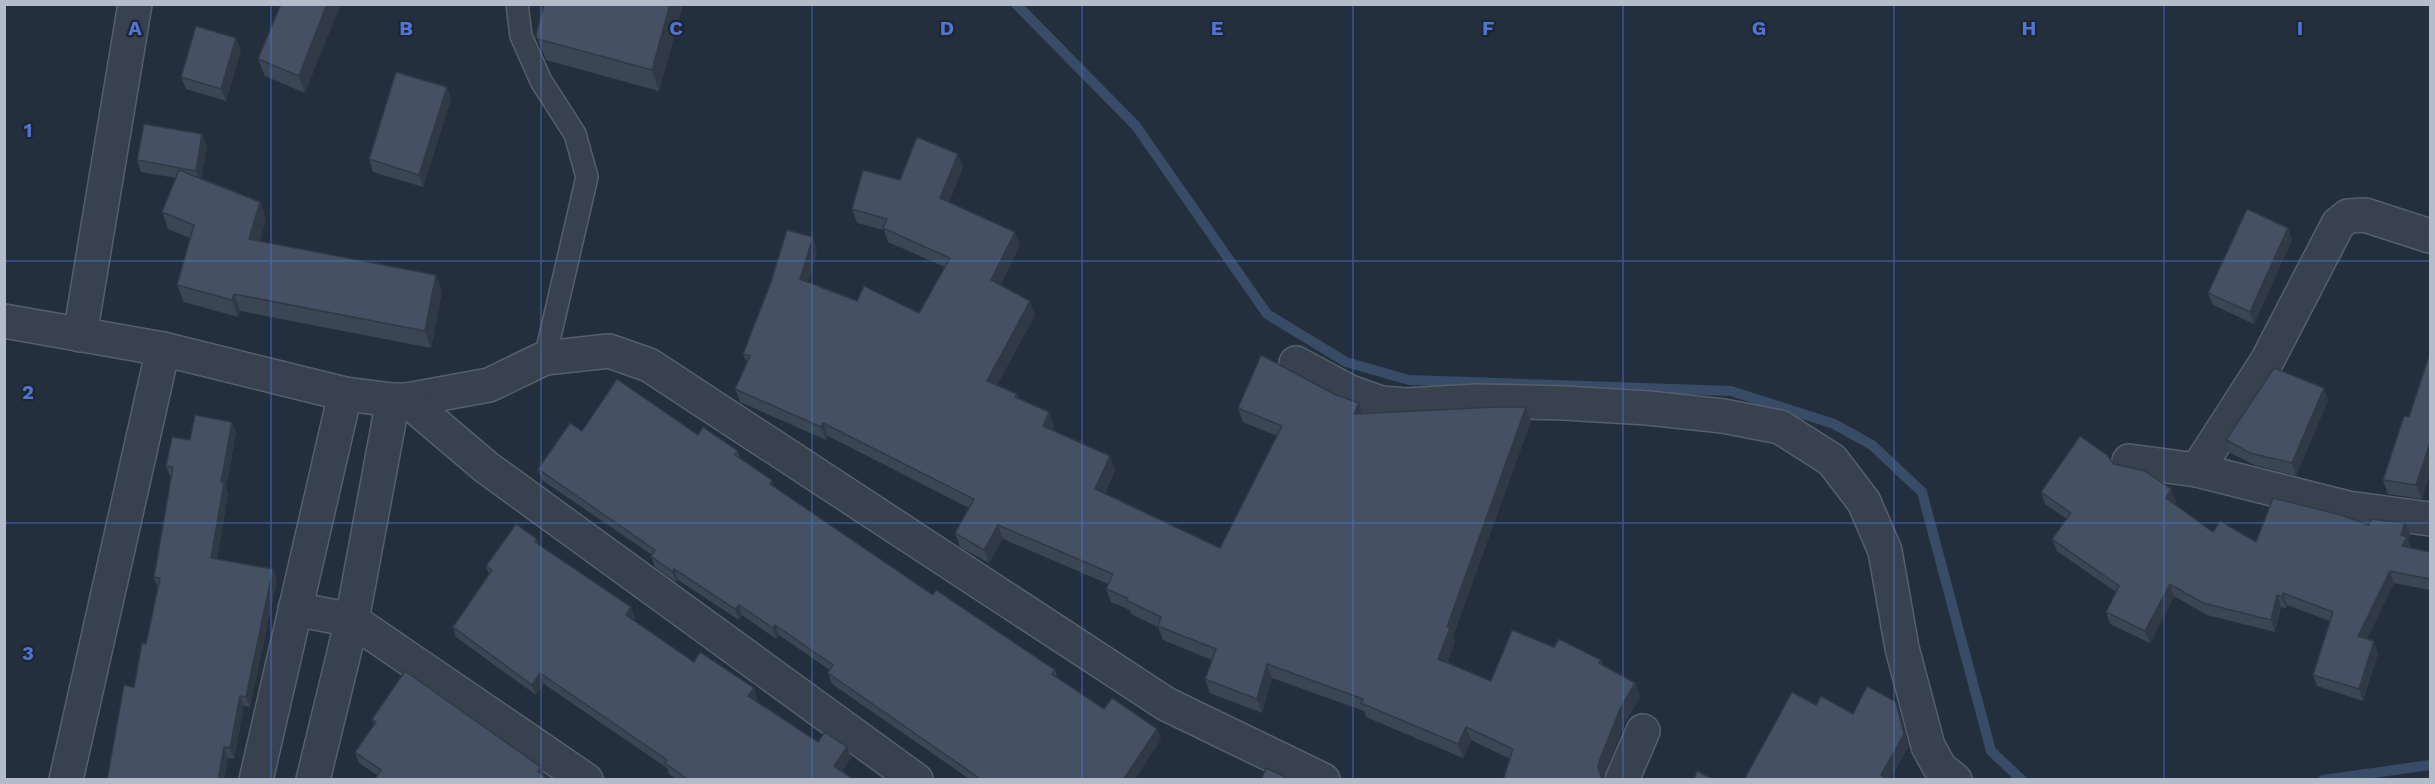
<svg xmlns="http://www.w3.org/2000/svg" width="2435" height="784" viewBox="0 0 2435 784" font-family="'Work Sans',sans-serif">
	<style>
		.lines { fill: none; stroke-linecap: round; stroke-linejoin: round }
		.stream { stroke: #394c67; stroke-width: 10 }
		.lane-casing { stroke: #565f6c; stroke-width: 24 }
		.street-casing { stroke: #565f6c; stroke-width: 36 }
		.lane { stroke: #38414e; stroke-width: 21 }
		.street { stroke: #38414e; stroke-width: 33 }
		.wall { fill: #3b4654 }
		.shaded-wall { fill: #303945 }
		.building { fill: #455162; stroke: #303945; stroke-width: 1.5 }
		.grid { fill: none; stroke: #5274d3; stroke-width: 1.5; stroke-opacity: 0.55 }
		.grid-label { font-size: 20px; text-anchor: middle; font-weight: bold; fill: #5274d3; stroke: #1d2633; stroke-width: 4.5; stroke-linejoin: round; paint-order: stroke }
	</style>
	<rect width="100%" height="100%" fill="#242f3e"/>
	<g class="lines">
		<!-- stream -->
		<g class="stream">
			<polyline points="1016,4 1136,126 1267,314 1346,362 1409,380 1731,391 1834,424 1872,445 1922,492 1991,751 2022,780"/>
			<polyline points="2323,780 2430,765"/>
		</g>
		<defs>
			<polyline id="lane" points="517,4 521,36 541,81 575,134 587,177 545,358"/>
			<g id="street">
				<polyline points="4,321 163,349 345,394 393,400 407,400 489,385 545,358 609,351 649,365 1166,704 1323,780"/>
				<polyline points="80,335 135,4"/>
				<polyline points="1296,363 1350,392 1381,403 1406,405 1477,401 1564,403 1648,408 1723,416 1780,427 1832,460 1864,502 1885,551 1902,648 1928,746 1940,768 1955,780"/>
				<polyline points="407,400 486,467 916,780"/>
				<polyline points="2129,461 2197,470 2348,508 2430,519"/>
				<polyline points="2197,470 2267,361 2338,224 2348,216 2365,215 2430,236"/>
				<polyline points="295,609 352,620 586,780"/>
				<polyline points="66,780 163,349"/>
				<polyline points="256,780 345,394"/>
				<polyline points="313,780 352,620 393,400"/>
				<polyline points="1622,780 1643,731"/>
			</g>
		</defs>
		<!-- lane casing -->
		<use href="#lane" class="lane-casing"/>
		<!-- street casing -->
		<use href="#street" class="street-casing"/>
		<!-- lane -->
		<use href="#lane" class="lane"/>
		<!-- street -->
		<use href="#street" class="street"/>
	</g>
	<!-- wall -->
	<g class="wall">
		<polygon points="281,4 305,93 265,76 258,59"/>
		<polygon points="683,4 659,91 546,60 536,35"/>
		<polygon points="241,50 226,101 186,89 181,77"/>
		<polygon points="451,99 423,187 373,172 369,159"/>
		<polygon points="202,134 207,146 201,178 260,202 266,219 260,241 436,275 442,292 431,348 240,311 238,317 184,302 177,285 190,238 168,229 162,212 176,178 141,172 137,160"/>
		<polygon points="963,167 949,202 1020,245 1000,285 1035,315 997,385 1017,394 1019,398 1049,412 1054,426 1052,430 1115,470 1105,493 1220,548 1277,436 1243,422 1238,408 1531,421 1453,636 1455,642 1447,663 1491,681 1554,647 1601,660 1603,665 1635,683 1640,697 1625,722 1605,773 1604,780 1503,780 1510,759 1471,740 1463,758 1366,717 1364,711 1272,678 1262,713 1210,693 1205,679 1212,660 1163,640 1158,627 1131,614 1130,610 1111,602 1106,589 1108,584 1003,539 989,563 960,547 955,533 969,508 828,436 826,440 740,402 735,389 747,363 743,354 817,251 808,282 857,301 919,313 945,267 888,242 884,230 857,223 852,209 900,180"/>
		<polygon points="2288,228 2292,240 2254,324 2213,305 2208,293"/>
		<polygon points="2324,388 2328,400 2296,476 2255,465 2230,453 2226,440"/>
		<polygon points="2404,416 2422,499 2388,494 2383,480"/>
		<polygon points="232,422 236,432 226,488 228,494 217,559 277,580 250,707 244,706 234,759 228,758 224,780 107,780 146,644 158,588 154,577 171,476 170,476 166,466 190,440"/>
		<polygon points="582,431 698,435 738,451 740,458 775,488 933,595 1055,670 1057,677 1104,709 1157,729 1161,739 1134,780 971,780 832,684 828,673 830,670 779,635 776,639 742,615 739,620 678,580 676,582 655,567 651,556 652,555 542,480 538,469"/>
		<polygon points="2114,464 2176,501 2174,504 2213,532 2256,542 2369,525 2405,523 2410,535 2408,540 2411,548 2430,552 2430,590 2394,583 2367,639 2378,653 2363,701 2317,686 2313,675 2330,621 2287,605 2286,608 2281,607 2275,632 2207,615 2174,596 2150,643 2110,624 2106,612 2116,592 2057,551 2052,539 2067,519 2045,504 2041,492"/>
		<polygon points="537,539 539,545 635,618 633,620 694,662 754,688 757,699 756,701 818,742 847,747 851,758 842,771 854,780 678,780 669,774 667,768 544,684 536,695 456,637 453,627 489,574 486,566"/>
		<polygon points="372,719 541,767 545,777 377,775 359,763 355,752 374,724"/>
	</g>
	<!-- shaded-wall -->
	<g class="shaded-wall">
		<polygon points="327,4 341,4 305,93 299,76"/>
		<polygon points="670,4 683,4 659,91 652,70"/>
		<polygon points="236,38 241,50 226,101 221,89"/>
		<polygon points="447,87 451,99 423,187 419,175"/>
		<polygon points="202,134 207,146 200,183 196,171"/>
		<polygon points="958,154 963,167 945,211 940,198"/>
		<polygon points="260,202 266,219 256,256 249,239"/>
		<polygon points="2288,228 2292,240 2254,324 2250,312"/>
		<polygon points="1015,232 1020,245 996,294 991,280"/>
		<polygon points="813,237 817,251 805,293 800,279"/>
		<polygon points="436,275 442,292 431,348 425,331"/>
		<polygon points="234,294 240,311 238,317 232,300"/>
		<polygon points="1030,301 1035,315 992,394 987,381"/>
		<polygon points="2324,388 2328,400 2296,476 2292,463"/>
		<polygon points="1359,403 1364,417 1354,414"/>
		<polygon points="1526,407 1531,421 1453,636 1455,642 1443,672 1438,659 1447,627"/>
		<polygon points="1049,412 1054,426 1048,440 1043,426"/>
		<polygon points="232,422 236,432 226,488 228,494 215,569 211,558 221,482"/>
		<polygon points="823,423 828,436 826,440 821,427"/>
		<polygon points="2430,443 2430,473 2422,499 2416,485"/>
		<polygon points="1110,456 1115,470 1100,502 1095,489"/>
		<polygon points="772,480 776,491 770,484"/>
		<polygon points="2171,489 2176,501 2170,510 2166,498"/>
		<polygon points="2405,523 2410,535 2408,540 2411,549 2402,546 2401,535"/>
		<polygon points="998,525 1003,539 989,563 984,550"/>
		<polygon points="273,569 277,580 250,707 246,697"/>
		<polygon points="674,569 678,580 676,582 673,572"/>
		<polygon points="2390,571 2394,583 2363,648 2358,636"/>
		<polygon points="2170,584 2174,596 2150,643 2145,631"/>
		<polygon points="2283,593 2287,605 2286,608 2282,597"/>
		<polygon points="2277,595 2281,607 2275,632 2271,620"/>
		<polygon points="739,605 742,615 739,620 735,609"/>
		<polygon points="631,607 635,618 630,626 626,615"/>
		<polygon points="775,625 779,635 776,639 773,628"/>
		<polygon points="2374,641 2378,653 2363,701 2359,689"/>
		<polygon points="1267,664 1272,678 1262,713 1257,699"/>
		<polygon points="540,673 544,684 536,695 532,685"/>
		<polygon points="1635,683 1640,697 1625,722 1605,773 1604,780 1603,780 1598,768 1600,759 1620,709"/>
		<polygon points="754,688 757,699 752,706 748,696"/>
		<polygon points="240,696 244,706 234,759 230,748"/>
		<polygon points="1896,702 1900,714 1909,746 1890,780 1883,780 1881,775"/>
		<polygon points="1466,727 1471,740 1463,758 1458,744"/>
		<polygon points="1157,729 1161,739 1134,780 1123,780"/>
		<polygon points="224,747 228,758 224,780 218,780"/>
		<polygon points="847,747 851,758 838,776 834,766"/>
		<polygon points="541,767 545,777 538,772"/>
	</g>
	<!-- building -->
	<g class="building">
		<polygon points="281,4 327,4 299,76 258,59"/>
		<polygon points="544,4 670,4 652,70 538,39 536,35"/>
		<polygon points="196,26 236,38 221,89 181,77"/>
		<polygon points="396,72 447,87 419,175 369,159"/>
		<polygon points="144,124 202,134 196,171 137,160"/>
		<polygon points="917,137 958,154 940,198 1015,232 991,280 1030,301 987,381 1017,394 1015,397 1049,412 1043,426 1110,456 1095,489 1220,548 1282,426 1238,408 1261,355 1336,395 1359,403 1354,414 1496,407 1526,407 1447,627 1450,628 1438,659 1491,681 1512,630 1554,647 1559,639 1601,660 1599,663 1635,683 1620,709 1600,759 1598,768 1601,776 1600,780 1503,780 1513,749 1466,727 1458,744 1361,703 1363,699 1267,664 1257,699 1205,679 1216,649 1158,626 1161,617 1126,600 1128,598 1106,589 1113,574 998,525 984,550 955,533 974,499 823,423 821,427 735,389 750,356 743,354 771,282 787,230 813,237 800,279 857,301 864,286 919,313 950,258 883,228 887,219 852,209 863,170 900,180"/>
		<polygon points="179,170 260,202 249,239 436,275 425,331 234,294 232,300 177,285 194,225 162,212"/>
		<polygon points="2247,209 2288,228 2250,312 2208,293"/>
		<polygon points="2430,353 2430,443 2416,485 2383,480 2404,416 2409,417"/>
		<polygon points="2274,368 2324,388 2292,463 2250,453 2226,440"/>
		<polygon points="617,379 698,435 703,427 738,451 735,455 772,480 770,484 933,595 936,590 1055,670 1052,674 1104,709 1112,698 1157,729 1123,780 982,780 828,673 833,665 775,625 773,628 739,605 735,609 674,569 673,572 651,556 655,550 538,469 570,423 582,431"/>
		<polygon points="195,415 232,422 221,482 224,483 211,558 273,569 246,697 240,696 230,748 224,747 218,780 107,780 124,685 134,687 142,643 146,644 160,578 154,577 173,467 166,466 172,437 190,440"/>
		<polygon points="2080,436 2107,455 2114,464 2145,471 2171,489 2166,498 2213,532 2220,521 2256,542 2273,498 2341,515 2369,525 2371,519 2405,523 2401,535 2407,537 2402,546 2430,552 2430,579 2390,571 2358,636 2374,641 2359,689 2313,675 2333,612 2283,593 2282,597 2277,595 2271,620 2203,603 2170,584 2145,631 2106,612 2119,586 2052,539 2071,513 2041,492"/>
		<polygon points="516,524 537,539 535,542 631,607 626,615 694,662 700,652 754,688 748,696 818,742 825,732 847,747 834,766 854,780 689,780 665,763 667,760 540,673 532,685 453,627 492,570 486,566"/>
		<polygon points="405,671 541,767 538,772 549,780 374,780 381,770 355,752 376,722 372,719"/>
		<polygon points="1867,686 1896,702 1904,734 1881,775 1889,780 1744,780 1792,692 1816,705 1821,696 1853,714"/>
		<polygon points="1266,768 1292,780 1261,780"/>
		<polygon points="1697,771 1714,780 1694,780"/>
	</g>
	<!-- grid -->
	<path class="grid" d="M271 4V780M541 4V780M812 4V780M1082 4V780M1353 4V780M1623 4V780M1894 4V780M2164 4V780M4 261H2430M4 523H2430"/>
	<g class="grid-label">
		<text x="135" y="35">A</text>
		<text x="406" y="35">B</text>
		<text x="676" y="35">C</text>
		<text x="947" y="35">D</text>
		<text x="1217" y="35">E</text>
		<text x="1488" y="35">F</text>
		<text x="1759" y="35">G</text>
		<text x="2029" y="35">H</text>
		<text x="2300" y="35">I</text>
		<text x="28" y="137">1</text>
		<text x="28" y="399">2</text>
		<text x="28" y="660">3</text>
	</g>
	<!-- border -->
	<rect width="2435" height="784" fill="none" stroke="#b4bcc9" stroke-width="12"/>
</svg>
